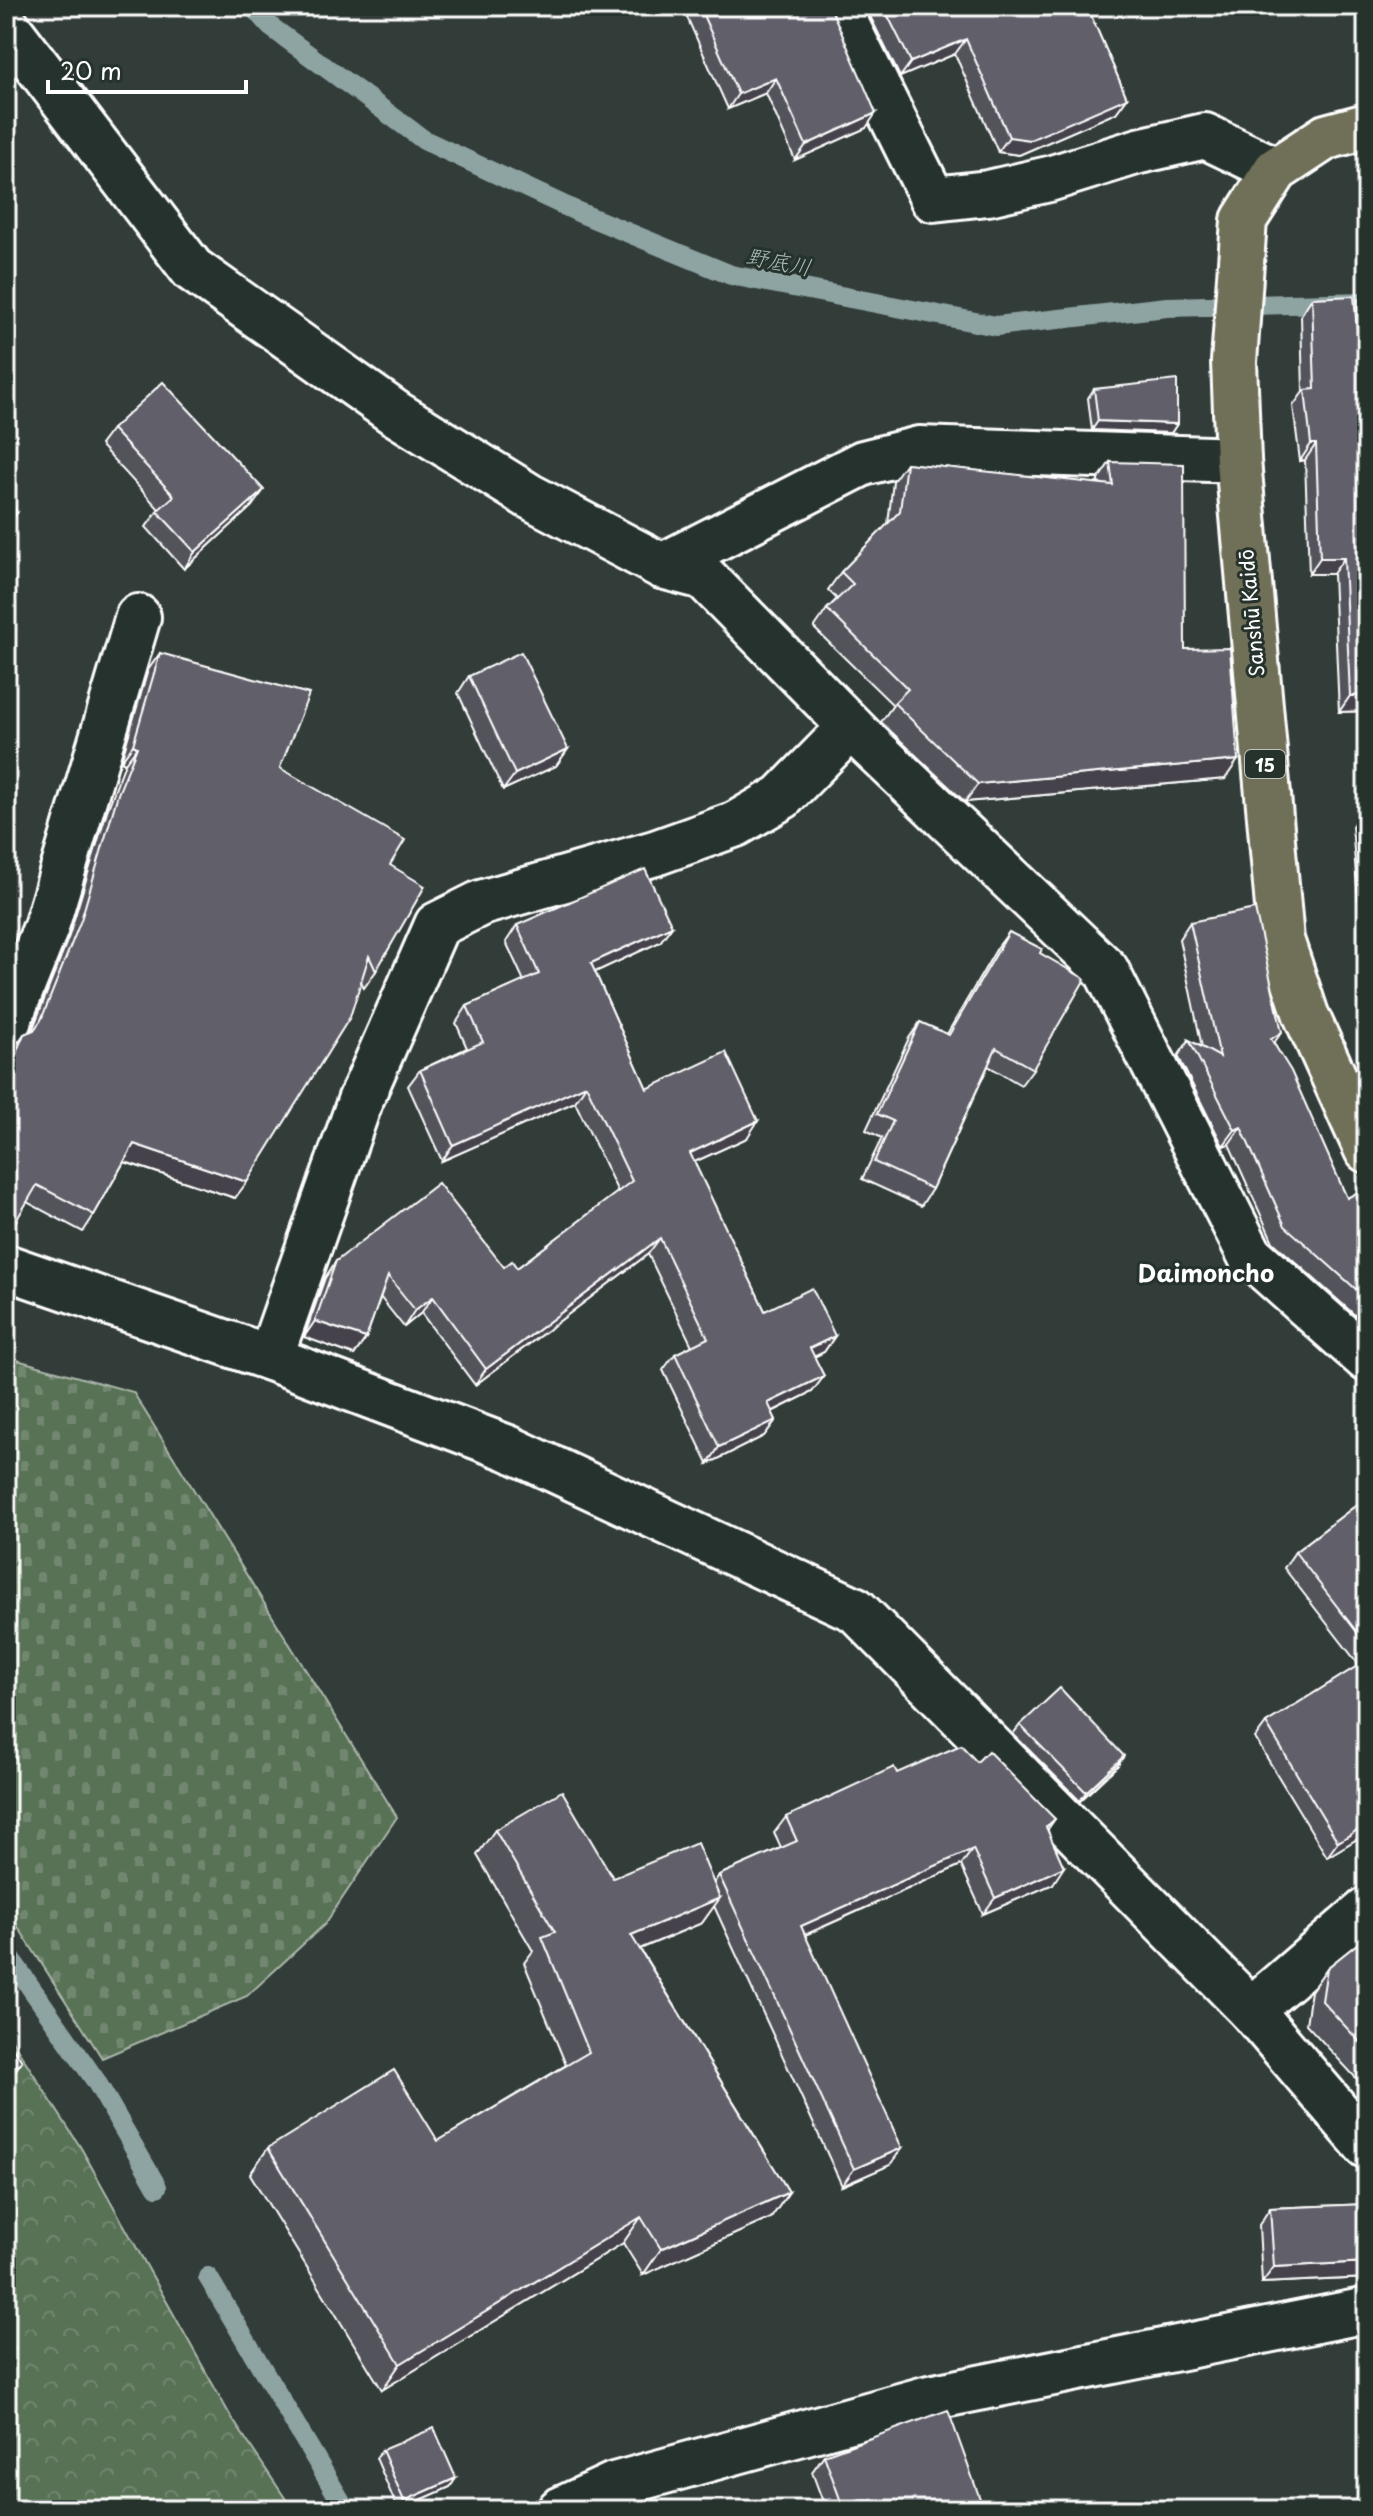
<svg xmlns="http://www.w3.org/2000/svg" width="1373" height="2516" viewBox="0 0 1373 2516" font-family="'Playpen Sans','Klee One',sans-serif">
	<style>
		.cemetery { fill: url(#cemetery-stones); stroke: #acb8ab; stroke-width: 2 }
		.park { fill: url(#park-crowns); stroke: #acb8ab; stroke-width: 2 }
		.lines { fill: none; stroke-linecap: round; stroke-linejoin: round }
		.stream { stroke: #8ea4a3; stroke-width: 20 }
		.minor-casing { stroke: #fff; stroke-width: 50 }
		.major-casing { stroke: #fff; stroke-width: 50 }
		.minor { stroke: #26332d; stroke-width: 44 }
		.major { stroke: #706f59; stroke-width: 44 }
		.wall { fill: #53525c; stroke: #fff; stroke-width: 2 }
		.shaded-wall { fill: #44424b; stroke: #fff; stroke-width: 2 }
		.building { fill: #615f6b; stroke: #fff; stroke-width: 2 }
		.labels { text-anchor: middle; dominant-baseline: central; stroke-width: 6; stroke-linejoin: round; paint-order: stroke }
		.shield { fill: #26332d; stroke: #bec2c0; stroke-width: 2 }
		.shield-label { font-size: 18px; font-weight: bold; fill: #fff }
		.street-label { font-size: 20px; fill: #fff; stroke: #26332d }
		.water-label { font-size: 22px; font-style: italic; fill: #aabbba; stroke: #26332d }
		.quarter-label { font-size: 24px; font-weight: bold; fill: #fff; stroke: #26332d }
	</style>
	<defs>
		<pattern id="cemetery-stones" width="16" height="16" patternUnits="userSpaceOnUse" patternTransform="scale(2)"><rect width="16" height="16" fill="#597257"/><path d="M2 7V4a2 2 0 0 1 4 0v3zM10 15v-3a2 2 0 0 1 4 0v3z" fill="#728770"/></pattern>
		<pattern id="park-crowns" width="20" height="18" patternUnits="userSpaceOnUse" patternTransform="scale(2)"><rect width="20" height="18" fill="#597257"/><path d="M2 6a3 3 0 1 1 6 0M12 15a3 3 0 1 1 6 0" fill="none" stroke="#728770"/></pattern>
	</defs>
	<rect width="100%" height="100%" fill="#323c39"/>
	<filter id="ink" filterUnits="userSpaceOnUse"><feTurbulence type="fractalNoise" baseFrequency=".0125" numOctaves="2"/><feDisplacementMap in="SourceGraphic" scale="16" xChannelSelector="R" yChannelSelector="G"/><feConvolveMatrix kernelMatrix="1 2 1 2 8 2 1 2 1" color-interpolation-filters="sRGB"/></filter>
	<g filter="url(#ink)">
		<!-- cemetery -->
		<polygon class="cemetery" points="6,1357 133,1392 397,1817 325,1924 247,1996 102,2058 6,1908"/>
		<!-- park -->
		<polygon class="park" points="6,2031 81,2148 231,2417 293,2510 6,2510"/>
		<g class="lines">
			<!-- stream -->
			<g class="stream">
				<polyline points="252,6 271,27 424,140 578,212 731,275 996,326 1167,307 1367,302"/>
				<polyline points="6,1952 96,2081 157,2187"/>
				<polyline points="208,2277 346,2510"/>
			</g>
			<defs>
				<g id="minor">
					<polyline points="837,6 933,199 988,193 1049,179 1139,151 1205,136 1276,170"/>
					<polyline points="6,25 192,269 395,413 529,496 662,566 704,577 861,737 1106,970 1250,1255 1367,1359"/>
					<polyline points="662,566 863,463 919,449 1238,460"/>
					<polyline points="6,1027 46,927 138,617"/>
					<polyline points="6,1267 270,1358 508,1448 856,1610 1251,2010 1367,2146"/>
					<polyline points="270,1358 360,1101 437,925 481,903 655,853 736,824 782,797 833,745"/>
					<polyline points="1251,2010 1367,1910"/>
					<polyline points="560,2510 614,2485 929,2398 1367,2310"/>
				</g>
				<polyline id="major" points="1367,126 1326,137 1276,170 1244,220 1234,362 1238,460 1281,940 1306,1015 1367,1150"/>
			</defs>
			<!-- minor casing -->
			<use href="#minor" class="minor-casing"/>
			<!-- major casing -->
			<use href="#major" class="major-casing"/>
			<!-- minor -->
			<use href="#minor" class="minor"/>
			<!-- major -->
			<use href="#major" class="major"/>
		</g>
		<!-- wall -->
		<g class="wall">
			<polygon points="682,6 830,6 866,128 795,160 766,93 728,109"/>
			<polygon points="865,6 1098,6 1089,11 1127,98 1116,113 1019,155 998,152 955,54 900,77"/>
			<polygon points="1312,298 1363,397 1367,397 1367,711 1339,712 1333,574 1309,574 1305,460 1300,461 1293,406 1303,392 1301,315"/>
			<polygon points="1094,389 1177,424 1171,433 1092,430 1088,398"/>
			<polygon points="112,429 252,506 184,569 146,527 159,509 100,445"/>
			<polygon points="1110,462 1185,649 1225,779 965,802 881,722 893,705 814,628 827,609 837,599 828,590 841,572 888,524 893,481 906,463 1098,484 1098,480"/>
			<polygon points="160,653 280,768 390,865 376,971 364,988 361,981 235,1198 124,1162 94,1215 83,1232 27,1202 6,1236 6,1065 12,1051 24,1034 32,1031 69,936 107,811 125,763 121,761 148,670"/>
			<polygon points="469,676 568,749 556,766 503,790 458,693"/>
			<polygon points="1367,809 1367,898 1358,899 1352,826 1363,810"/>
			<polygon points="1190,922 1274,1043 1347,1198 1367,1198 1367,1326 1273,1242 1229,1144 1223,1146 1178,1056 1189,1040 1202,1047 1179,939"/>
			<polygon points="517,925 672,926 660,942 595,972 647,1089 747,1138 694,1162 765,1311 835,1336 824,1352 814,1357 824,1376 812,1392 772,1412 776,1420 764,1436 708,1464 663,1370 675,1354 692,1346 648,1254 475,1385 421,1313 404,1327 380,1297 366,1338 354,1355 304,1337 325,1278 336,1261 517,1268 618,1192 575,1102 442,1161 408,1086 420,1070 467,1048 456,1023 467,1006 524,981 506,942"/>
			<polygon points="1009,932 1040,953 1033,1069 1021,1085 988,1066 932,1189 921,1206 862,1179 882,1138 866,1130 909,1038 920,1022 947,1034 997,948"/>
			<polygon points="1367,1497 1367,1750 1361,1755 1367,1833 1327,1857 1255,1738 1266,1723 1359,1665 1284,1568 1295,1552"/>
			<polygon points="1020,1725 1118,1765 1080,1801 1013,1734"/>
			<polygon points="977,1762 1055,1819 1048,1829 1053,1884 983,1914 961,1865 805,1935 890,2165 842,2186 714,1906 702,1923 640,1949 789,2192 771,2218 643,2275 623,2243 382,2390 250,2174 268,2148 438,2141 566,2065 524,1963 533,1951 477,1855 495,1830 613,1878 714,1883 719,1875 781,1848 774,1833 786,1817 897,1773"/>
			<polygon points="1367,1936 1367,2090 1306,2024 1311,1991 1327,1968"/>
			<polygon points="1367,2204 1367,2278 1262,2283 1259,2225 1270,2208"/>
			<polygon points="382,2450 456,2478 450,2487 398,2510 376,2458"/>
			<polygon points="824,2455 984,2510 826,2510 812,2472"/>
		</g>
		<!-- shaded-wall -->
		<g class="shaded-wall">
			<polygon points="1082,6 1098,6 1096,8 1074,18"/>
			<polygon points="966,39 955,54 900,77 911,62"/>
			<polygon points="776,78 766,93 728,109 738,94"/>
			<polygon points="1127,98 1116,113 1019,155 998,152 1009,137"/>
			<polygon points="876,113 866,128 795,160 806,145"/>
			<polygon points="1098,421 1177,424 1171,433 1092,430"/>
			<polygon points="1311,444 1316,444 1305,460 1300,461"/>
			<polygon points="264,490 252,506 184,569 195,552"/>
			<polygon points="17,513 6,529 6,518"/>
			<polygon points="1320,558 1344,558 1333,574 1309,574"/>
			<polygon points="1367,695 1367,711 1339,712 1350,696"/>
			<polygon points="133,745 137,747 125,763 121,761"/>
			<polygon points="568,749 556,766 503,790 515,774"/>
			<polygon points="1238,760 1225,779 965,802 978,784"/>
			<polygon points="1367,886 1367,898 1358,899"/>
			<polygon points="672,926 660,942 580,979 591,963"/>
			<polygon points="1282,1032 1270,1048 1271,1039"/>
			<polygon points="586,1085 575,1102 442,1161 453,1145"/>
			<polygon points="758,1121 747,1138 679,1169 690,1153"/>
			<polygon points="1241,1127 1229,1144 1223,1146 1235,1130"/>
			<polygon points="134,1144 247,1182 235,1198 122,1161"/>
			<polygon points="13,1226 6,1236 6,1229"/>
			<polygon points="660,1238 648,1254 475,1385 486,1369"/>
			<polygon points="433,1297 421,1313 404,1327 415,1310"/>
			<polygon points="315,1321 366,1338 354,1355 304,1337"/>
			<polygon points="835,1336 824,1352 799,1364 810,1348"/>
			<polygon points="824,1376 812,1392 757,1419 768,1403"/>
			<polygon points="776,1420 764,1436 708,1464 719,1447"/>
			<polygon points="1367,1742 1367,1750 1347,1765 1358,1749"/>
			<polygon points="1124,1756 1118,1765 1080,1801 1086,1792"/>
			<polygon points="1367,1824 1367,1833 1327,1857 1338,1842"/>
			<polygon points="973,1849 961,1865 789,1942 801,1926"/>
			<polygon points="1064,1867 1053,1884 983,1914 995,1898"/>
			<polygon points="720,1898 702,1923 613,1960 631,1935"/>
			<polygon points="22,2061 6,2084 6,2073"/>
			<polygon points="902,2148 890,2165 842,2186 854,2169"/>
			<polygon points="789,2192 771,2218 643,2275 661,2249"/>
			<polygon points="641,2217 623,2243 382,2390 400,2364"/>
			<polygon points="1367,2262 1367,2278 1262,2283 1274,2267"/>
			<polygon points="456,2478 450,2487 398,2510 404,2501"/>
		</g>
		<!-- building -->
		<g class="building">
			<polygon points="699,6 830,6 876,113 806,145 776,78 738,94"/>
			<polygon points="883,6 1087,6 1127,98 1030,140 1009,137 966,39 911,62"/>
			<polygon points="1354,296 1363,397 1367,397 1367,695 1350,696 1344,558 1320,558 1316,444 1311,444 1305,390 1315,389 1312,298"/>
			<polygon points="1177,380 1177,424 1098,421 1094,389"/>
			<polygon points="163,382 264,490 195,552 157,511 174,496 112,429"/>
			<polygon points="1110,462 1184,464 1185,649 1230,648 1238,760 978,784 894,703 908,689 827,609 853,584 841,572 900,511 906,463 1113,485"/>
			<polygon points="6,488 17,513 6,518"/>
			<polygon points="521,652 568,749 515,774 469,676"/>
			<polygon points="160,653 309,694 280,768 405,840 390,865 425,886 376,971 369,956 350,1017 247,1182 134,1144 94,1215 37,1185 13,1226 6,1229 6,1076 24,1034 34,1030 41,1020 81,920 118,794 137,747 133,745"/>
			<polygon points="1367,809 1367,854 1363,810"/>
			<polygon points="645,869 672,926 591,963 647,1089 726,1052 758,1121 690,1153 765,1311 812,1288 835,1336 810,1348 824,1376 768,1403 776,1420 719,1447 675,1354 708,1338 660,1238 486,1369 433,1297 415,1310 388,1276 366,1338 315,1321 336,1261 438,1183 504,1267 512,1261 517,1268 632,1181 586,1085 453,1145 420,1070 483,1042 467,1006 539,974 517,925"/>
			<polygon points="1255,909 1282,1032 1271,1039 1291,1071 1347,1198 1362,1190 1367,1198 1367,1299 1285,1226 1241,1127 1235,1130 1189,1040 1220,1057 1190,922"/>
			<polygon points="1009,932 1042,949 1040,953 1085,979 1033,1069 996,1048 932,1189 874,1162 893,1121 877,1114 920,1022 949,1035"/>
			<polygon points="1367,1497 1367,1645 1295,1552"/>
			<polygon points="1367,1660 1367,1742 1358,1749 1367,1764 1367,1824 1338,1842 1266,1723"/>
			<polygon points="1060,1688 1124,1756 1086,1792 1020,1725"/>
			<polygon points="961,1745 977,1762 988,1751 1055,1819 1046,1827 1064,1867 995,1898 973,1849 801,1926 902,2148 854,2169 719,1875 797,1841 786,1817 894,1767 897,1773"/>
			<polygon points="562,1791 613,1878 697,1843 720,1898 631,1935 789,2192 661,2249 641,2217 400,2364 268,2148 394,2070 438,2141 589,2052 542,1937 555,1932 495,1830"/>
			<polygon points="1367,1936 1367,2050 1322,2001 1327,1968"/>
			<polygon points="6,2038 22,2061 6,2073"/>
			<polygon points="1367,2204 1367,2262 1274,2267 1270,2208"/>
			<polygon points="948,2410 984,2510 844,2510 824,2455"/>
			<polygon points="434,2428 456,2478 404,2501 382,2450"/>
		</g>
	</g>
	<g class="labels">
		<!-- shield labels -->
		<rect class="shield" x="1245" y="750" width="40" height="28" rx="6"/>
		<g class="shield-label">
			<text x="1265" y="764">15</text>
		</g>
		<!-- street labels -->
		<g class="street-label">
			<text transform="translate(1251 613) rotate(-95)">Sanshū Kaidō</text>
		</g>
		<!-- water labels -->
		<g class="water-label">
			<text transform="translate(779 260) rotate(11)">野底川</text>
		</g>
		<!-- quarter labels -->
		<g class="quarter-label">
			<text x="1206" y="1272">Daimoncho</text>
		</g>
	</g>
	<!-- margin -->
	<rect width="1373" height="2516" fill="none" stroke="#26332d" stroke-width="32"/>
	<rect x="16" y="16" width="1341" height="2484" fill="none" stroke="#fff" stroke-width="3" filter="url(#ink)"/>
	<!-- scale -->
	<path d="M48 80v12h198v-12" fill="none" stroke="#ffffff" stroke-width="4"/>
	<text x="60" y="80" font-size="24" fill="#ffffff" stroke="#26332d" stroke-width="6" paint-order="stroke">20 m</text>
</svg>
